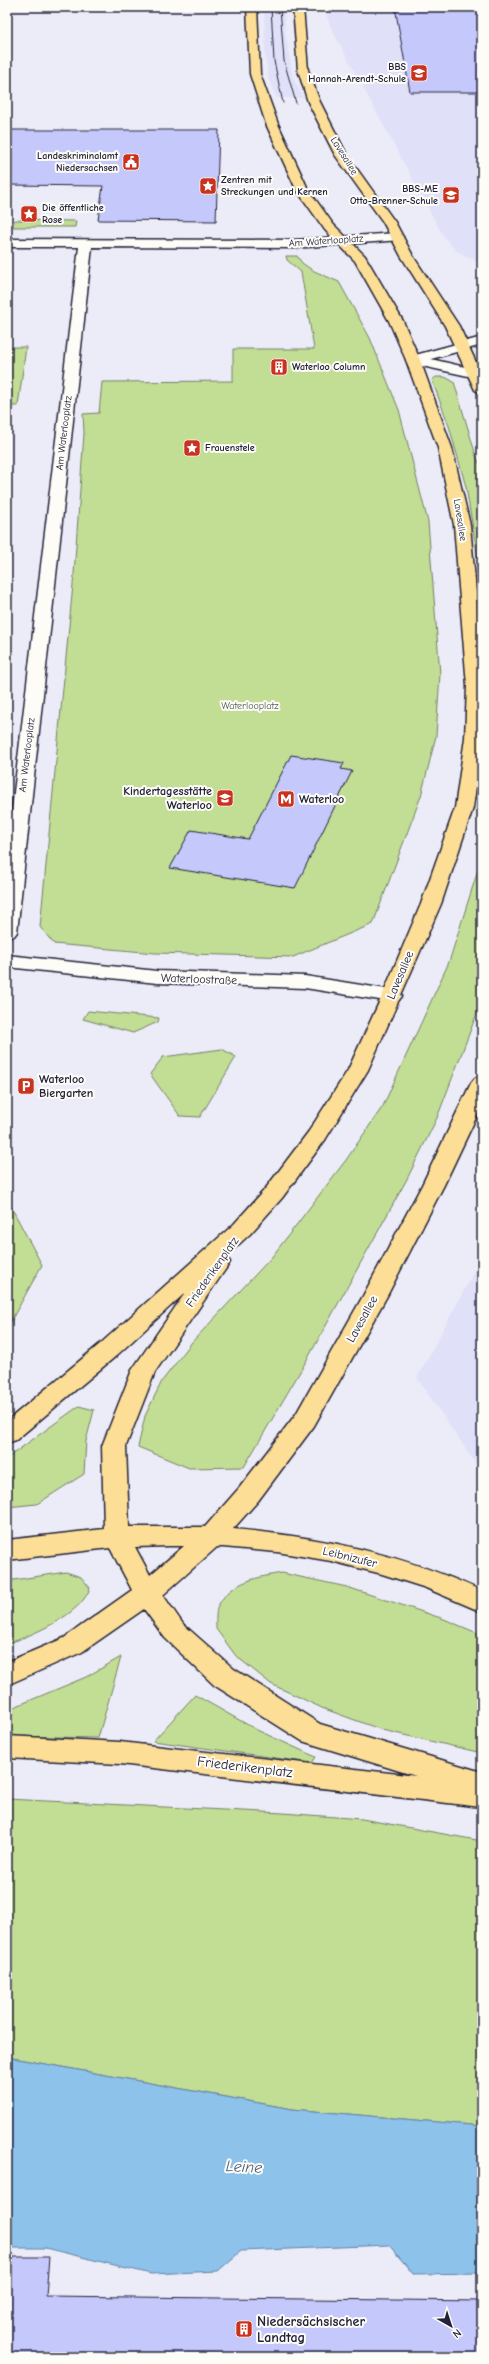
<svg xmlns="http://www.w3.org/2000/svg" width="489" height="2364" viewBox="0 0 489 2364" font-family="'Comic Neue',sans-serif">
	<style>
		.built { fill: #e0e1f9 }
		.green { fill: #c2dd94; stroke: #728068 }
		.water { fill: #8dc2eb; stroke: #6282a5 }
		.building { fill: #c5c8fb; stroke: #22223b }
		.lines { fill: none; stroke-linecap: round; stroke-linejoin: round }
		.minor-casing { stroke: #22223b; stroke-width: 3 }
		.major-casing { stroke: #22223b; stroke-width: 3 }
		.minor { fill: #fdfcf7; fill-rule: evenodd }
		.major { fill: #fcde96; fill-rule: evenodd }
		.tram { stroke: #22223b; stroke-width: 1 }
		.labels { text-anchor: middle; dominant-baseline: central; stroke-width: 4; stroke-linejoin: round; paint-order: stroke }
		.far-poi-label { font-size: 10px; font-weight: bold; fill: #22223b; stroke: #fdfcf7; text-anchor: start }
		.far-street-label { font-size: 10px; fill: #22223b; stroke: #fdfcf7 }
		.far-park-label { font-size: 10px; fill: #525a56; stroke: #fdfcf7 }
		.poi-label { font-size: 12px; font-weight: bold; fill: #22223b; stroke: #fdfcf7; text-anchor: start }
		.street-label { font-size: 12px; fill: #22223b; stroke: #fdfcf7 }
		.near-street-label { font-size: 14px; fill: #22223b; stroke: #fdfcf7 }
		.near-poi-label { font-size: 14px; font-weight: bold; fill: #22223b; stroke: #fdfcf7; text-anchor: start }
		.near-water-label { font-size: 16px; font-style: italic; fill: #475a79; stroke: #fdfcf7 }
	</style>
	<rect width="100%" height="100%" fill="#ececf8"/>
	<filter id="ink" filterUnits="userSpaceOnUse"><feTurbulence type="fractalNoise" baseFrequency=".025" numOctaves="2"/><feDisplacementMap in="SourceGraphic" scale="8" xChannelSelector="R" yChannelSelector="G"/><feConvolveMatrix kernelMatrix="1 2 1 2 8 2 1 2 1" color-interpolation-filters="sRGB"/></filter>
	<g filter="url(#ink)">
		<!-- built -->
		<g class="built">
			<polygon points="264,7 284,7 286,36 293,78 304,98 276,98 268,77 265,56"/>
			<polygon points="324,7 482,7 482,265 455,250 442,234 330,26"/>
			<polygon points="482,1256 482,1473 417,1378"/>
		</g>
		<!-- green -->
		<g class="green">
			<polygon points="14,220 76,221 75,227 13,227"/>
			<polygon points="286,256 297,256 302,263 312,270 339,282 370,338 399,410 428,522 440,674 436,736 421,796 373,924 293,957 155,953 54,944 40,927 74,574 84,433 83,414 99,413 102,382 233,381 233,349 314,349 301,272 287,260"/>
			<polygon points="7,347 26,347 18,406 7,406"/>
			<polygon points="436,377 445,377 454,382 477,459 482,468 482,583 466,487 449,426 432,380"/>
			<polygon points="482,857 482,1000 437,1118 407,1179 308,1358 244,1467 189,1468 138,1447 145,1416 162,1381 192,1342 271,1258 346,1160 383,1106 449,962"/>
			<polygon points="88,1011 159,1018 158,1022 133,1033 83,1019"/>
			<polygon points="222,1049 236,1057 200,1117 180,1116 150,1074 163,1057"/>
			<polygon points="7,1199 42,1265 7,1328"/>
			<polygon points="79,1406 94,1410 86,1441 84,1474 37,1504 7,1507 7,1458"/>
			<path d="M66 1572 81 1577 90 1588C81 1615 32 1635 7 1644V1581Z"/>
			<path d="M282 1573 347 1587 444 1619 482 1635V1753L382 1730 322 1708 271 1684 236 1656 216 1629C216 1622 215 1610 219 1604 232 1581 259 1577 282 1573Z"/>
			<polygon points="121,1657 98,1738 7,1736 7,1710 86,1677"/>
			<polygon points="195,1695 257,1730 316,1757 312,1763 153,1741"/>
			<polygon points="7,1799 283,1813 362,1819 482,1841 482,2126 292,2109 7,2057"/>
		</g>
		<!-- water -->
		<polygon class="water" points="7,2057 292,2109 482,2126 482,2273 413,2274 389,2245 241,2251 218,2271 151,2274 45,2248 7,2248"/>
		<!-- building -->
		<g class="building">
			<polygon points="395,7 482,9 482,92 410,92"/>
			<polygon points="7,130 219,130 216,221 98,220 103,186 7,185"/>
			<polygon points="291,755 344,763 341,769 352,771 295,888 170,868 191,830 248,839"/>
			<polygon points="7,2257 49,2257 46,2296 482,2301 482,2357 7,2357"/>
		</g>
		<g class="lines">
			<defs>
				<g id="minor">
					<polygon points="397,233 403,237 401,240 294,248 92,247 17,932 14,936 7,938 7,851 79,247 7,247 7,239 294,240"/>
					<polygon points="482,337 482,345 431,359 482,371 482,379 408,363 406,360 408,357"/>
					<polygon points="7,955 157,971 305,976 392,990 399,992 402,996 399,1000 392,1002 305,988 157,983 7,967"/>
				</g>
				<g id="major">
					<path d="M247 7H257L260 74 278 124 308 189 333 224 365 256 403 321 420 360 452 448 470 525 482 659V744L473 808 441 904 368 1070 325 1140 282 1198 250 1234 226 1256 230 1262 227 1267 155 1372 126 1446 129 1527H205L240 1487 296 1414 363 1296 422 1185 471 1083 475 1078 482 1076V1105L444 1185 387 1296 314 1426 258 1501 233 1529C320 1537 403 1554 482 1591V1612L426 1588 382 1574 331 1561 277 1552 223 1547H217L163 1595 183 1624 234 1669 320 1724 482 1772 481 1807 120 1764 7 1758V1736L120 1742 416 1776 302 1741 214 1685 165 1638 144 1609 82 1652 7 1685V1662L64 1638 132 1590 110 1548 7 1560V1540L104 1529 102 1446 132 1370 185 1293 116 1356 16 1440 7 1443V1421L100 1344 234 1224 266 1188 309 1131 348 1070 382 996 421 904 455 808 465 738 467 686 454 525 438 448 406 360 389 321 355 261 325 230 296 189 266 124 250 74ZM169 1546H184L150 1575 135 1547Z"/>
					<polygon points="293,7 303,7 308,70 320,102 347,155 395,222 413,256 459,326 482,375 482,394 475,390 445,326 401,256 383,222 335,155 308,102 298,70"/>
				</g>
			</defs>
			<!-- minor casing -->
			<use href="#minor" class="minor-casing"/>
			<!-- major casing -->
			<use href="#major" class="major-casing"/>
			<!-- minor -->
			<use href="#minor" class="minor"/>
			<!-- major -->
			<use href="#major" class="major"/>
			<!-- tram -->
			<g class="tram">
				<polyline points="271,7 274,61 283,103"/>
				<polyline points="280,7 284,61 296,103"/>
			</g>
		</g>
	</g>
	<!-- icons -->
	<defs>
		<symbol id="university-square" viewBox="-11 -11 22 22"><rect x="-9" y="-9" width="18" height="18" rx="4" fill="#c8321e" stroke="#fdfcf7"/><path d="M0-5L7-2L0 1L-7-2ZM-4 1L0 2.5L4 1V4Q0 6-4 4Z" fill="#fff"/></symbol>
		<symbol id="civic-square" viewBox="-11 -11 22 22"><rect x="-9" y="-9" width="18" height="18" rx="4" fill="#c8321e" stroke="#fdfcf7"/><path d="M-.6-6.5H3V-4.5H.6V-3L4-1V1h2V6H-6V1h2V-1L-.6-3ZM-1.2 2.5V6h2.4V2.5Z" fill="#fff"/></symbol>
		<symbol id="sight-square" viewBox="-11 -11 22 22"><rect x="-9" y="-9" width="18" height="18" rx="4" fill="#c8321e" stroke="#fdfcf7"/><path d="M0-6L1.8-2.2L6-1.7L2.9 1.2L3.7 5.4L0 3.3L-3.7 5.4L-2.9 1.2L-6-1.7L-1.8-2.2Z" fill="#fff"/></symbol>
		<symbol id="building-square" viewBox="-11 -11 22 22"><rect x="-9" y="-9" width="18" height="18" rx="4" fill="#c8321e" stroke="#fdfcf7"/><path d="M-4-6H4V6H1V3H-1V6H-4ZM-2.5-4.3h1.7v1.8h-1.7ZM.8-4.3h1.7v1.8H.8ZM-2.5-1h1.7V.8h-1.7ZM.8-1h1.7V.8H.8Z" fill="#fff"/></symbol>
		<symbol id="school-square" viewBox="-11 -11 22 22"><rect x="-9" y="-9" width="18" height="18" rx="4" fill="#c8321e" stroke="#fdfcf7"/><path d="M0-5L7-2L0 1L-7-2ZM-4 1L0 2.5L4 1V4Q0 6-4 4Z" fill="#fff"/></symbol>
		<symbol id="metro-square" viewBox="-11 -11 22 22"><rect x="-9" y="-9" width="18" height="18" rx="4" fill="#c8321e" stroke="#fdfcf7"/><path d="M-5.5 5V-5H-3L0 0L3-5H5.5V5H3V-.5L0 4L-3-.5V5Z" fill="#fff"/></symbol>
		<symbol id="parking-square" viewBox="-11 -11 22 22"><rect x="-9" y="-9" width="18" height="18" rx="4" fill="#c8321e" stroke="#fdfcf7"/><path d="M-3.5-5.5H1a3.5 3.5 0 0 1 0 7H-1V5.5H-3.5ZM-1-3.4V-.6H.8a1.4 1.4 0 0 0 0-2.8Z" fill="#fff"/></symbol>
	</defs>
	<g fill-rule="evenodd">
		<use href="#university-square" x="409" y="63" width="20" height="20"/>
		<use href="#civic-square" x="121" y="152" width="20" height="20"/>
		<use href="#sight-square" x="198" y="176" width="20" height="20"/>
		<use href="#university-square" x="441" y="185" width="20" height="20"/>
		<use href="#sight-square" x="19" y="204" width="20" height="20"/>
		<use href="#building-square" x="269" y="357" width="20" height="20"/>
		<use href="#sight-square" x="182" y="438" width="20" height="20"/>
		<use href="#school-square" x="215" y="788" width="20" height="20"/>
		<use href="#metro-square" x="276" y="789" width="20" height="20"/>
		<use href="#parking-square" x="16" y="1076" width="20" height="20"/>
		<use href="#building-square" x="234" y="2319" width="20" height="20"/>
	</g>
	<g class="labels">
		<!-- far-poi labels -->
		<g class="far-poi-label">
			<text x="406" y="67" text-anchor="end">BBS<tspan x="406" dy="12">Hannah-Arendt-Schule</tspan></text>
			<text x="118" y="156" text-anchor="end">Landeskriminalamt<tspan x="118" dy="12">Niedersachsen</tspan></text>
			<text x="221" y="180">Zentren mit<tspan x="221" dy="12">Streckungen und Kernen</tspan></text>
			<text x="438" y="189" text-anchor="end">BBS-ME<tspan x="438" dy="12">Otto-Brenner-Schule</tspan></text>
			<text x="42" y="208">Die öffentliche<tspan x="42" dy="12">Rose</tspan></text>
			<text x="292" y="367">Waterloo Column</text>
			<text x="205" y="448">Frauenstele</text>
		</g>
		<!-- far-street labels -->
		<g class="far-street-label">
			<text transform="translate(344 156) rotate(58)">Lavesallee</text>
			<text transform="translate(326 241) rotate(-4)">Am Waterlooplatz</text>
			<text transform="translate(64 433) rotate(-83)">Am Waterlooplatz</text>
			<text transform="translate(460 520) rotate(81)">Lavesallee</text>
			<text transform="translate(27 755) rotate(-83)">Am Waterlooplatz</text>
		</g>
		<!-- far-park labels -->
		<g class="far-park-label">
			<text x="250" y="706">Waterlooplatz</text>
		</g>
		<!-- poi labels -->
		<g class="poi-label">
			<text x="212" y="791" text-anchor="end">Kindertagesstätte<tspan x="212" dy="14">Waterloo</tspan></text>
			<text x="299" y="799">Waterloo</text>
			<text x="39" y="1079">Waterloo<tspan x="39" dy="14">Biergarten</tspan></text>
		</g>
		<!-- street labels -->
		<g class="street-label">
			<text transform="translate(400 975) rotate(-67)">Lavesallee</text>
			<text transform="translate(199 979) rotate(2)">Waterloostraße</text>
			<text transform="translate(212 1272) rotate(-55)">Friederikenplatz</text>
			<text transform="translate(362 1319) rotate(-61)">Lavesallee</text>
			<text transform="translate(350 1557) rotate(14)">Leibnizufer</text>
		</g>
		<!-- near-street labels -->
		<g class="near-street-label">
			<text transform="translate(245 1767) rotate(7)">Friederikenplatz</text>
		</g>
		<!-- near-poi labels -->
		<g class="near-poi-label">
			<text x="257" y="2321">Niedersächsischer<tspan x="257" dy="16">Landtag</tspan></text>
		</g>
		<!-- near-water labels -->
		<g class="near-water-label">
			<text transform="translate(244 2167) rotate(3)">Leine</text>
		</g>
	</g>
	<!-- margin -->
	<rect width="489" height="2364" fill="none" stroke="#fdfcf7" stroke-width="24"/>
	<rect x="12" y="12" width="465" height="2340" fill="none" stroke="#22223b" stroke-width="1.5" filter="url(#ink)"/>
	<!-- north arrow -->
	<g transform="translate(451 2326) rotate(141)" stroke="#fdfcf7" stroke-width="3" paint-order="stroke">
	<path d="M0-3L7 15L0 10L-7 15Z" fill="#22223b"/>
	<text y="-6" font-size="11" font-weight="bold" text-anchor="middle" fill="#22223b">N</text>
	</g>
</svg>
